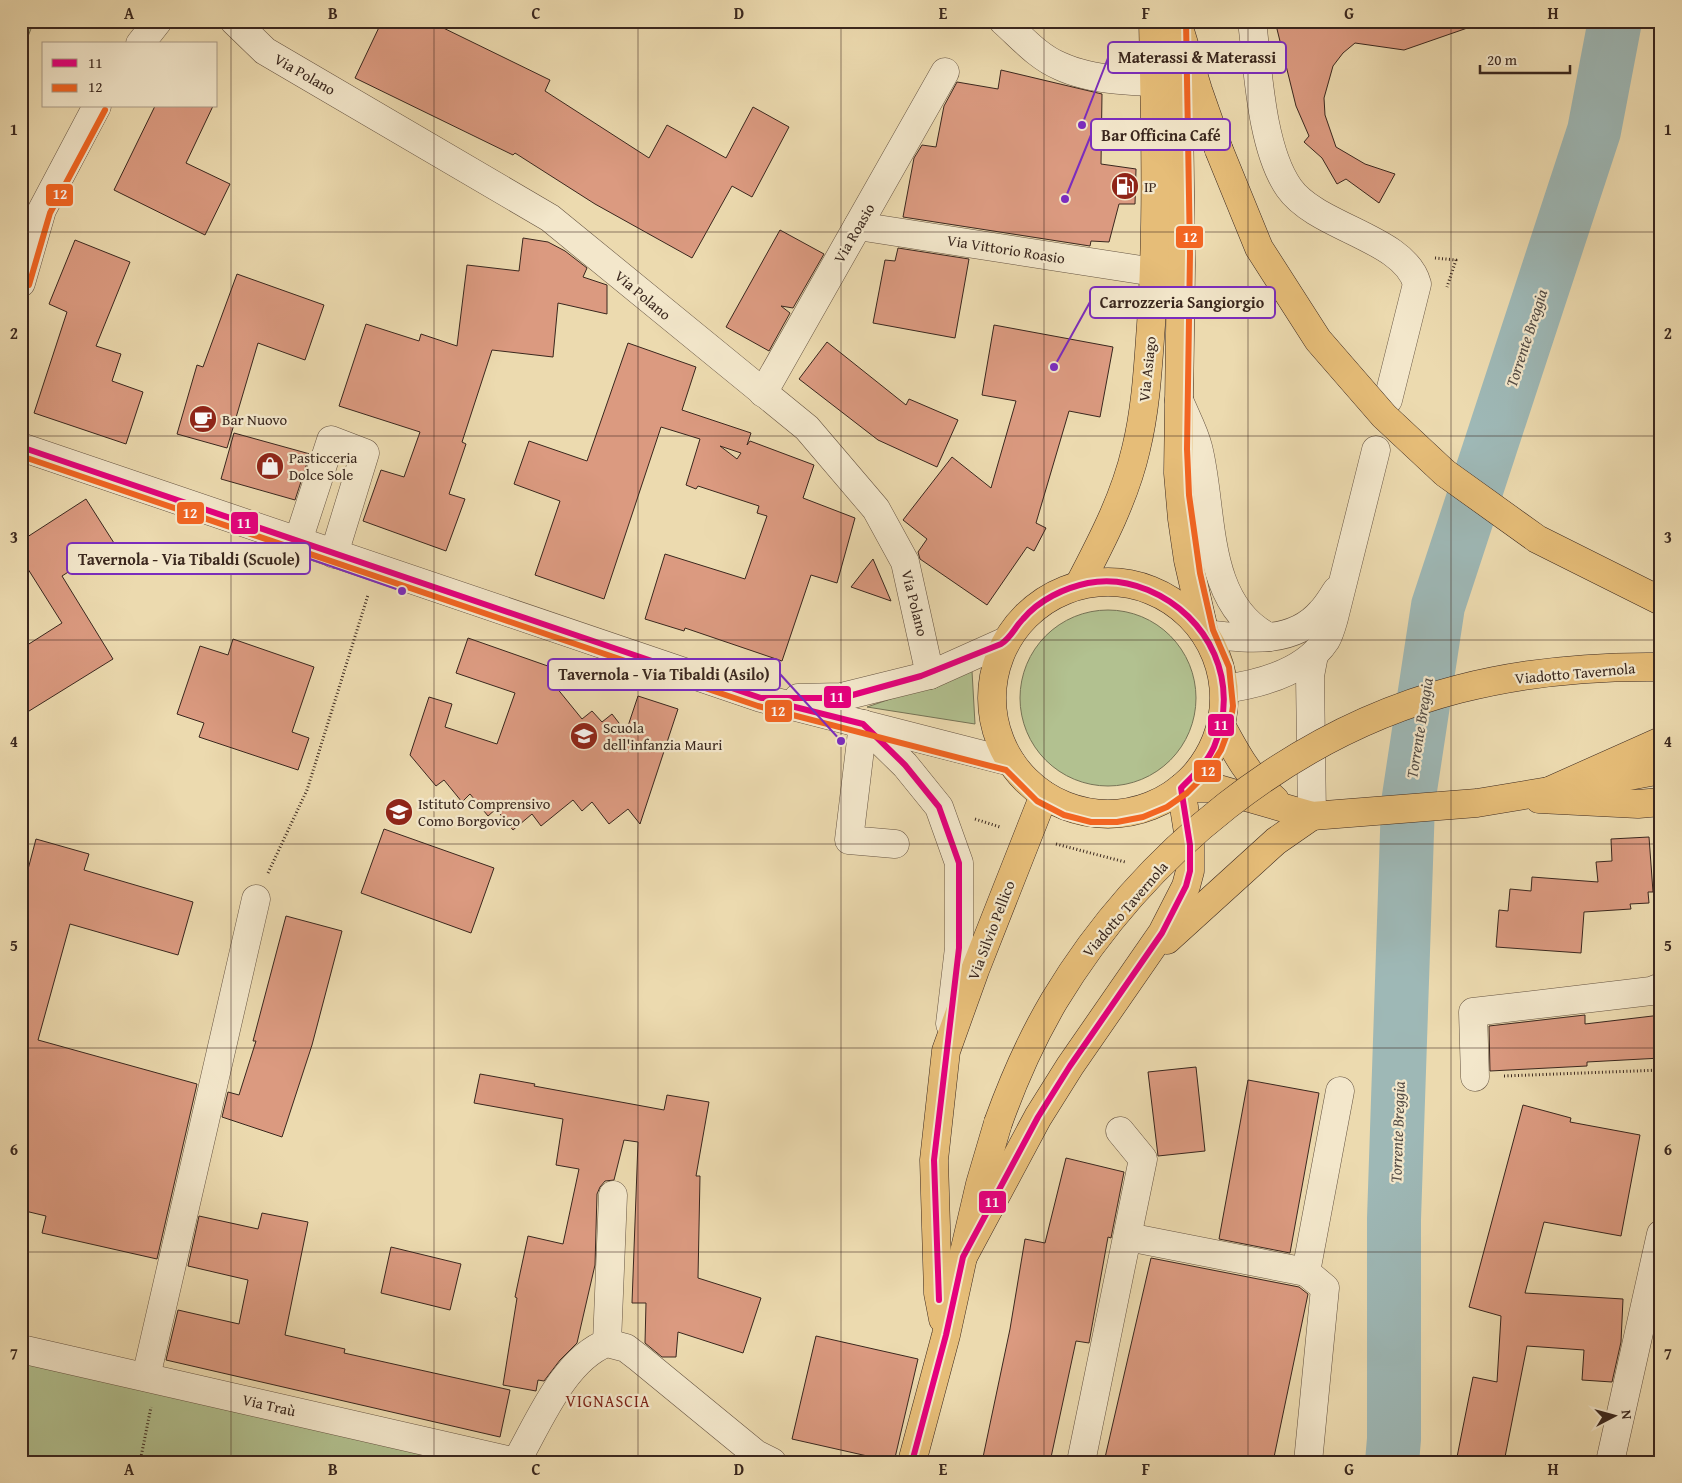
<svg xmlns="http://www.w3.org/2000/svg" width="1682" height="1483" viewBox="0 0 1682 1483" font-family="'Gentium Book Plus',serif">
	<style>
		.green { fill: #b2c190; stroke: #767457 }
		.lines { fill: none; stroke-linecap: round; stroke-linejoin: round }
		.river { stroke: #9eb8b6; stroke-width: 54 }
		.building { fill: #db9a80; stroke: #3a271e; fill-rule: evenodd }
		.minor-casing { stroke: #665442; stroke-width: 29 }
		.major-casing { stroke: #3a271e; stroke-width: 29 }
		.highway-casing { stroke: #3a271e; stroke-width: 29 }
		.path { stroke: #3a271e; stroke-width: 3; stroke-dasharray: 1 2.5; stroke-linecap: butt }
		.minor { stroke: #f3e7cb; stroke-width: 28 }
		.major { stroke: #e6bd78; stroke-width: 28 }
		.highway { stroke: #e6bd78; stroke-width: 28 }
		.highway-bridge-casing { stroke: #3a271e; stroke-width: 29; stroke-linecap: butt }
		.highway-bridge { stroke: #e6bd78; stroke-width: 28 }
		.bus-1-casing { stroke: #f3e7cb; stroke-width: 10 }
		.bus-2-casing { stroke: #f3e7cb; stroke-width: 10 }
		.bus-1 { stroke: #e5007d; stroke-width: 6 }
		.bus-2 { stroke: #f26522; stroke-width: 6 }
		.grid { fill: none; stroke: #3a271e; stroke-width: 1; stroke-opacity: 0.55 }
		.labels { text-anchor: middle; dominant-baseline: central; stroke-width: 4.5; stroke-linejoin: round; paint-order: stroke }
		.street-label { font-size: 15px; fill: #3a271e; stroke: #f3e7cb }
		.poi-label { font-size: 15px; fill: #3a271e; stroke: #f3e7cb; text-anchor: start }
		.water-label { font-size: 16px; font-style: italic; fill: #534b44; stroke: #f3e7cb }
		.neighbourhood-label { font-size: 16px; letter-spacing: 1px; fill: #7a1f14; stroke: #f3e7cb }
		.leader { fill: none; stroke: #7b2cbf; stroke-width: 2 }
		.callout-dot { fill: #7b2cbf; stroke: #f3e7cb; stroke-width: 2 }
		.callout { fill: #f3e7cb; stroke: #7b2cbf; stroke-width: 2 }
		.callout-label { font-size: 16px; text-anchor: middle; font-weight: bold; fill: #3a271e }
		.line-badge { stroke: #f3e7cb; stroke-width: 2 }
		.badge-label { font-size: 14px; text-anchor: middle; font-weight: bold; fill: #fff }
		.neatline { fill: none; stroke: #3a271e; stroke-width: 2 }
		.grid-label { font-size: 16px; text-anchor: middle; font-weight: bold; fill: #3a271e }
	</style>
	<rect width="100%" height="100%" fill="#ecdaaf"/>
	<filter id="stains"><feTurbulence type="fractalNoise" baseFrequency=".004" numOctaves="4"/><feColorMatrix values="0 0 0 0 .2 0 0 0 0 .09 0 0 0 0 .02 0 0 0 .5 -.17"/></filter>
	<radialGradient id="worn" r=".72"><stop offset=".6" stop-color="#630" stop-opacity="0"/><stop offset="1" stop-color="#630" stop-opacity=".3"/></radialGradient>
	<!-- green -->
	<g class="green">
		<polygon points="21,21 34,21 27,39 21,37"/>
		<circle cx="1108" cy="698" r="88"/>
		<polygon points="972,671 975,724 867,707"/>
		<polygon points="21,1349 516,1462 21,1462"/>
	</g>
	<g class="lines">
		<!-- river -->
		<polyline class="river" points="1392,1462 1394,1439 1394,1219 1408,803 1438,606 1594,131 1615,21"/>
	</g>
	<!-- building -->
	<g class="building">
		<polygon points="382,21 429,21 550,80 545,91 649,158 667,125 726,158 753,107 789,127 752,197 732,186 692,258 595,204 515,153 513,155 355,78"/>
		<polygon points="1275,21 1475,21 1476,25 1404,50 1355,43 1343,53 1333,66 1324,98 1325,115 1336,147 1365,164 1395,174 1379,203 1346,179 1337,184 1322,158 1304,142 1309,136 1296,106"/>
		<polygon points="1001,70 1102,94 1101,164 1136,169 1135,204 1119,204 1109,242 1091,241 1090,246 903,217 914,158 922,145 936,147 944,106 957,82 998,89"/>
		<polygon points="155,106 213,106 186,163 230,184 205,235 114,190"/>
		<polygon points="780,230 824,254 793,308 781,306 790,313 769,351 726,327"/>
		<polygon points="523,238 548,242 565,251 587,268 583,277 607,285 607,314 558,303 553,357 492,350 462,442 466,444 449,494 465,499 446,551 363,521 381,470 404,477 420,432 339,406 366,324 419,341 421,334 457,346 467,265 519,271"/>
		<polygon points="75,240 130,262 96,346 121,354 112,381 143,392 126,444 34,413 67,312 49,304"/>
		<polygon points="898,248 969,259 955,338 873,323 885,260 895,261"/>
		<polygon points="237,274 324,305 305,360 258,343 227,448 177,434 197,365 203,367"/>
		<polygon points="994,325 1113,347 1100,417 1069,411 1036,523 1046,528 1034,551 1027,547 987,605 920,559 918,552 927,539 903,520 952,457 991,488 1016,401 982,395"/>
		<polygon points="827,342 906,405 909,399 958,420 937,467 878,440 799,379"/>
		<path d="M628 343 696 367 682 410 751 433 747 445 750 441 814 465 803 498 855 518 837 583 811 575 782 661 685 628 684 631 645 619 665 554 745 579 767 516 757 513 759 506 698 486 696 489 686 485 700 439 661 427 604 599 535 575 560 501 514 484 529 441 587 461ZM720 446 741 453 737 459Z"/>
		<polygon points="234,433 310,454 295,500 221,479"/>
		<polygon points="86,499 114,543 62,576 113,659 21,716 21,649 62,623 21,558 21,541"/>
		<polygon points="873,559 891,601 851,587"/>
		<polygon points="468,638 562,671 556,687 582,719 592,711 602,722 612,714 626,732 638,696 678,709 640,824 628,809 609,824 592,802 582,811 573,800 541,826 532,814 513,830 496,809 488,816 470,794 462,802 444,780 436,786 410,755 429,697 452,704 445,727 497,744 515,693 456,673"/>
		<polygon points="233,639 314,667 292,732 309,738 298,770 199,737 204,723 177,714 200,646 228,655"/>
		<polygon points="384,829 494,868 471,933 361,893"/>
		<polygon points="1649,837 1653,892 1648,892 1649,903 1630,904 1631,909 1584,912 1581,953 1496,947 1499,910 1508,911 1510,889 1531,891 1532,877 1598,882 1596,862 1612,861 1611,839"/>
		<polygon points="36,839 89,854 84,870 193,902 178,955 70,924 38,1040 197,1084 157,1259 42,1233 46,1216 21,1210 21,896"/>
		<polygon points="286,916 342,931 312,1045 282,1137 222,1117 228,1092 239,1095 256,1041 253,1041"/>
		<polygon points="1585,1015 1585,1024 1661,1015 1661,1058 1587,1062 1587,1066 1490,1071 1489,1026"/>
		<polygon points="1196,1067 1205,1151 1158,1156 1148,1072"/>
		<polygon points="480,1074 535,1084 534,1086 664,1110 667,1095 709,1102 696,1176 700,1176 698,1278 761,1298 743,1353 678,1332 676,1357 662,1357 645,1343 646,1303 632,1303 638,1142 624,1140 614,1180 605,1181 600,1187 597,1194 595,1265 577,1343 560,1360 544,1381 538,1380 536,1391 503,1385 517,1298 515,1297 528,1236 563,1244 579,1169 556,1165 563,1119 474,1103"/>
		<polygon points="1248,1080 1319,1093 1290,1253 1219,1239"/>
		<polygon points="1523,1105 1571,1118 1570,1122 1640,1135 1621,1236 1544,1222 1525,1293 1623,1299 1621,1342 1612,1382 1582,1380 1584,1350 1527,1346 1504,1462 1456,1462 1473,1377 1497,1382 1501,1316 1469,1307"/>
		<polygon points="1066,1158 1124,1172 1111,1238 1108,1237 1089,1343 1076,1341 1050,1462 982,1462 1010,1329 1025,1239 1045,1243"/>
		<polygon points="262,1213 308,1222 285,1335 345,1349 344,1353 510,1390 500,1437 166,1360 178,1310 239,1324 248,1280 188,1266 199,1216 258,1229"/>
		<polygon points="391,1247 461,1264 450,1310 381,1293"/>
		<polygon points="1151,1258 1299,1287 1308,1294 1273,1462 1104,1462"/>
		<polygon points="816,1336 918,1359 894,1462 792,1439"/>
	</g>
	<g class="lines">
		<defs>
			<g id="minor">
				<polyline points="234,21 265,51 550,218 807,428 876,509 905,562 930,675"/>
				<path d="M1003 21C1021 37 1038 57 1060 66 1092 81 1142 83 1177 81"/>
				<path d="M1252 21C1258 69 1261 148 1289 188 1317 228 1405 238 1417 284L1388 400"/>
				<polyline points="140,44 158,21"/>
				<polyline points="858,226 1154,272"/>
				<polyline points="21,283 42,210 97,106"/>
				<polyline points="763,393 945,72"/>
				<path d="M1179 400C1185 415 1194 431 1198 447 1214 508 1202 603 1269 637"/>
				<polyline points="21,447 761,698 1011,762"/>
				<polyline points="298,541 331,440 365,453 334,554"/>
				<path d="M1205 634C1244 638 1292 646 1321 612 1327 606 1332 597 1337 590"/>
				<path d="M1224 689C1260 684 1305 672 1326 640 1330 633 1332 625 1334 618L1376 450"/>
				<polyline points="798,698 841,697 930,675 1006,641"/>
				<polyline points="863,724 849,840 895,844"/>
				<polyline points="864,725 905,765 939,807 959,863 959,948 950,1024"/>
				<polyline points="1312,816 1310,676 1314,655"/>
				<polyline points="1475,1077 1473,1012 1651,991 1661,987"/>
				<polyline points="1128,1237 1306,1272"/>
				<polyline points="607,1343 613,1195"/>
				<polyline points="21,1349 516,1462"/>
				<polyline points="146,1377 256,899"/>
				<path d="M516 1462C538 1424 564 1359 607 1343L626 1348 639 1358 756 1454 772 1462"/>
				<polyline points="1081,1462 1143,1159 1120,1131"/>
				<polyline points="1308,1462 1325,1288 1306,1272 1340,1091"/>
				<polyline points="1610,1462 1661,1234"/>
			</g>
			<g id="major">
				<polyline points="1178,35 1181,264 1178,473 1182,519 1188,560 1204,630"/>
				<circle cx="1108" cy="698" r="116"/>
				<path d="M1079 585C1102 541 1125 497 1136 449 1146 408 1148 366 1151 325 1158 224 1155 122 1153 21"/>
				<path d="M1221 725C1236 753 1250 779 1275 800"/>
				<polyline points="1181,788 1215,788 1312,816 1477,803 1549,791 1661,741"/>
				<polyline points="1539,799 1638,804 1661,802"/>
				<polyline points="1167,940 1276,841 1312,816"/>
				<polyline points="943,1319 938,1293 934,1160 946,1051 975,970 1044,795"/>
				<polyline points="912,1462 946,1335 963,1257 1038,1117 1070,1066 1162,933 1186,886 1190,871 1190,845 1181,788"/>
			</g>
			<g id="highway">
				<polyline points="1177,21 1198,90 1219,150"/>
				<polyline points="1549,791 1661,770"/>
				<polyline points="963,1257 980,1184 998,1123"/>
			</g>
		</defs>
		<!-- minor casing -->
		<use href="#minor" class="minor-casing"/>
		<!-- major casing -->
		<use href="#major" class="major-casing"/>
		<!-- highway casing -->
		<use href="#highway" class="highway-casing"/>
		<!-- path -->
		<g class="path">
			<polyline points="1435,258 1456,260 1447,287"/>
			<polyline points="975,819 1000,827"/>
			<polyline points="1056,844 1125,862"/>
			<polyline points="268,873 307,790 368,595"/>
			<polyline points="1504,1076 1661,1070"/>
			<polyline points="140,1462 151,1407"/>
		</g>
		<!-- minor -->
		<use href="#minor" class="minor"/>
		<!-- major -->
		<use href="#major" class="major"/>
		<!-- highway -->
		<use href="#highway" class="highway"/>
		<defs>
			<g id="highway-bridge">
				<polyline points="1219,150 1259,248 1318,340 1384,416 1445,473 1537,539 1661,601"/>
				<path d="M998 1123C1013 1081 1031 1040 1054 1001 1143 853 1291 732 1459 689 1525 672 1593 666 1661 667"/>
			</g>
		</defs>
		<!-- highway-bridge casing -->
		<use href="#highway-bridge" class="highway-bridge-casing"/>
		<!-- highway-bridge -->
		<use href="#highway-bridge" class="highway-bridge"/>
		<defs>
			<g id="bus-1">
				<path d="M21 447 761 698H821L849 696 921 676 1001 644C1011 638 1015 627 1023 619 1039 600 1064 588 1088 583 1108 579 1129 582 1148 590 1210 616 1241 683 1214 747 1207 763 1193 776 1181 788L1190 845V871L1186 886 1162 933 1070 1066 1038 1117 963 1257 946 1335 912 1462"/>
				<polyline points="791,706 863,724 905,765 939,807 959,863 959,948 934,1160 939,1300"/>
			</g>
			<g id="bus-2">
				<polyline points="29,285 50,213 105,110"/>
				<polyline points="21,456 758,706 1006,770 1037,801 1064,815 1091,822 1117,822 1143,817 1167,807 1187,793 1206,774 1221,750 1230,726 1233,706 1229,667 1213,630 1200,573 1189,495 1187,449 1190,254 1186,21"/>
			</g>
		</defs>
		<!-- bus-1 casing -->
		<use href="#bus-1" class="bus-1-casing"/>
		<!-- bus-2 casing -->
		<use href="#bus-2" class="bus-2-casing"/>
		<!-- bus-1 -->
		<use href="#bus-1" class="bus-1"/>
		<!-- bus-2 -->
		<use href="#bus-2" class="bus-2"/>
	</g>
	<!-- grid -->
	<path class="grid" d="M231 21V1462M434 21V1462M638 21V1462M841 21V1462M1044 21V1462M1248 21V1462M1451 21V1462M21 232H1661M21 436H1661M21 640H1661M21 844H1661M21 1048H1661M21 1252H1661"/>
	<!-- icons -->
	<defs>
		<symbol id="fuel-disc" viewBox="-11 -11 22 22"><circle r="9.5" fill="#8f2418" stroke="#f3e7cb"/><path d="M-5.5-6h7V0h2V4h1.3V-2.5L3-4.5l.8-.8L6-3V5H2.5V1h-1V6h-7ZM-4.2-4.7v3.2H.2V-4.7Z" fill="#fff"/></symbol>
		<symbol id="cafe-disc" viewBox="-11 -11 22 22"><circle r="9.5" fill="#8f2418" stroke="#f3e7cb"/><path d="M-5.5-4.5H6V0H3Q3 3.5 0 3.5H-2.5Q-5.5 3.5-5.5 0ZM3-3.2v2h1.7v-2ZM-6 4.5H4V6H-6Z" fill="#fff"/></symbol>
		<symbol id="shop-disc" viewBox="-11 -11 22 22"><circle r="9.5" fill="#8f2418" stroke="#f3e7cb"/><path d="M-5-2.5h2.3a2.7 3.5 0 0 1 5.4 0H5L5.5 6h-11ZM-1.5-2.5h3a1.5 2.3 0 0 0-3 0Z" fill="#fff"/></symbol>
		<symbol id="school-disc" viewBox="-11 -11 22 22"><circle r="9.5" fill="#8f2418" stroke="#f3e7cb"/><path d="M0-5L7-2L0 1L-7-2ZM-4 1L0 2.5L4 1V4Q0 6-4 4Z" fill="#fff"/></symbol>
	</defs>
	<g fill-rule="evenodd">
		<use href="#fuel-disc" x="1109" y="170" width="32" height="32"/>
		<use href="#cafe-disc" x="187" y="403" width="32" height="32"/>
		<use href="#shop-disc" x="254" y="450" width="32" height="32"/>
		<use href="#school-disc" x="568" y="720" width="32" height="32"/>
		<use href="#school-disc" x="383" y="796" width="32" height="32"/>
	</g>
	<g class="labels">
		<!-- street labels -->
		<g class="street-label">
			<text transform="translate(305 74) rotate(30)">Via Polano</text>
			<text transform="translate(854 233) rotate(-60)">Via Roasio</text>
			<text transform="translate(1006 249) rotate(9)">Via Vittorio Roasio</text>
			<text transform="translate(643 295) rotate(40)">Via Polano</text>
			<text transform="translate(1147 369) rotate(-84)">Via Asiago</text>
			<text transform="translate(915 603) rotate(76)">Via Polano</text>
			<text transform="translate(1575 673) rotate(-5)">Viadotto Tavernola</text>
			<text transform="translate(1125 909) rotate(-49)">Viadotto Tavernola</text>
			<text transform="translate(991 930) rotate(-69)">Via Silvio Pellico</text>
			<text transform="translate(269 1405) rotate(13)">Via Traù</text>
		</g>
		<!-- poi labels -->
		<g class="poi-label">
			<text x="1144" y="186">IP</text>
			<text x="222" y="419">Bar Nuovo</text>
			<text x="289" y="457">Pasticceria<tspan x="289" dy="17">Dolce Sole</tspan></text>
			<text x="603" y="727">Scuola<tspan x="603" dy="17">dell'infanzia Mauri</tspan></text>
			<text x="418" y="803">Istituto Comprensivo<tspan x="418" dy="17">Como Borgovico</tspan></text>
		</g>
		<!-- water labels -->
		<g class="water-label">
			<text transform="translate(1526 338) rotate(-72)">Torrente Breggia</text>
			<text transform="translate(1419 728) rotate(-81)">Torrente Breggia</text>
			<text transform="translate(1397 1132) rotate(-88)">Torrente Breggia</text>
		</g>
		<!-- neighbourhood labels -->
		<g class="neighbourhood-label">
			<text x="608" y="1401">VIGNASCIA</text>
		</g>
	</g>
	<!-- callouts -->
	<path class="leader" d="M1082 125L1108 58M1065 199L1091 135M1054 367L1090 302M402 591L310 559M841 741L780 674"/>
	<g class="callout-dot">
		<circle cx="1082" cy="125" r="5"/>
		<circle cx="1065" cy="199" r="5"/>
		<circle cx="1054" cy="367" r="5"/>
		<circle cx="402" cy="591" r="5"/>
		<circle cx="841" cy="741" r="5"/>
	</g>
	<g class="callout">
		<rect x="1108" y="42" width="178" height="31" rx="5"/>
		<rect x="1091" y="119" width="139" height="31" rx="5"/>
		<rect x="1090" y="287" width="185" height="31" rx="5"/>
		<rect x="67" y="543" width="243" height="31" rx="5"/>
		<rect x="548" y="659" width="232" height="31" rx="5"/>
	</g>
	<g class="callout-label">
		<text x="1197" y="63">Materassi &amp; Materassi</text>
		<text x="1161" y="141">Bar Officina Café</text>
		<text x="1182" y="308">Carrozzeria Sangiorgio</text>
		<text x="189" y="565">Tavernola - Via Tibaldi (Scuole)</text>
		<text x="664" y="680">Tavernola - Via Tibaldi (Asilo)</text>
	</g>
	<g class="line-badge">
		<rect x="45" y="183" width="29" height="24" rx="5" fill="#f26522"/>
		<rect x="1175" y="225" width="29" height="24" rx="5" fill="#f26522"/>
		<rect x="176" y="501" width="29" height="24" rx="5" fill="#f26522"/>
		<rect x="230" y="511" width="29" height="24" rx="5" fill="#e5007d"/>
		<rect x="823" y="685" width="29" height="24" rx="5" fill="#e5007d"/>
		<rect x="764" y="699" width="29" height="24" rx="5" fill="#f26522"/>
		<rect x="1207" y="713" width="28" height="24" rx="5" fill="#e5007d"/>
		<rect x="1193" y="759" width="29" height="24" rx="5" fill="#f26522"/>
		<rect x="978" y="1190" width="29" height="24" rx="5" fill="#e5007d"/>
	</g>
	<g class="badge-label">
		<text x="60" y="199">12</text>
		<text x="1190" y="242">12</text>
		<text x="190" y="518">12</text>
		<text x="244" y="528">11</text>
		<text x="837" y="702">11</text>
		<text x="778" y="716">12</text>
		<text x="1221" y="730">11</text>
		<text x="1208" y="776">12</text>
		<text x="992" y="1207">11</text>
	</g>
	<!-- margin -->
	<rect width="1682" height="1483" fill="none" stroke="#ecdaaf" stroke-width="55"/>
	<!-- legend -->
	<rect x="42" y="42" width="175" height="65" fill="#f3e7cb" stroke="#a99a86"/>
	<rect x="52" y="59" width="25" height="8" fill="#e5007d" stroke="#a99a86"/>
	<text x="88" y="68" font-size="15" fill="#3a271e">11</text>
	<rect x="52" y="84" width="25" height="8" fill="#f26522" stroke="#a99a86"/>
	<text x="88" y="92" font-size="15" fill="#3a271e">12</text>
	<!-- north arrow -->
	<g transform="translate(1614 1416) rotate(84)" stroke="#f3e7cb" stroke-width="4" paint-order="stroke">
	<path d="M0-4L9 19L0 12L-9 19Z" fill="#3a271e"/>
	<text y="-8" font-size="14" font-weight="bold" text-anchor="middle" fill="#3a271e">N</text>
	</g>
	<!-- scale -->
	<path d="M1480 65v8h90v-8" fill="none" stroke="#3a271e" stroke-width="2.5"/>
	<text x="1487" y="65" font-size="15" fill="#3a271e" stroke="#f3e7cb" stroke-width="4" paint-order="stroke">20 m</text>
	<rect x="28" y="28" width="1626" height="1428" class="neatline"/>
	<g class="grid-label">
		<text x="129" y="19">A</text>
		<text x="333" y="19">B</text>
		<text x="536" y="19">C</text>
		<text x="739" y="19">D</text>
		<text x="943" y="19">E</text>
		<text x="1146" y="19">F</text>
		<text x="1349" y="19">G</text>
		<text x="1553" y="19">H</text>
		<text x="14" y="135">1</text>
		<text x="1668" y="135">1</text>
		<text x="14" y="339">2</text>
		<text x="1668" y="339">2</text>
		<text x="14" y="543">3</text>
		<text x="1668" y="543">3</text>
		<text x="14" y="747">4</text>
		<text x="1668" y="747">4</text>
		<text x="14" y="951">5</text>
		<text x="1668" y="951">5</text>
		<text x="14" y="1155">6</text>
		<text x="1668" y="1155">6</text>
		<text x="14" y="1359">7</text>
		<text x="1668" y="1359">7</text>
		<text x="129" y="1475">A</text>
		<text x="333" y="1475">B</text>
		<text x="536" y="1475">C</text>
		<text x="739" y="1475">D</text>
		<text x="943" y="1475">E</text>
		<text x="1146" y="1475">F</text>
		<text x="1349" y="1475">G</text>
		<text x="1553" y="1475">H</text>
	</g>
	<rect width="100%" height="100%" filter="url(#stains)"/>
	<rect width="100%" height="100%" fill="url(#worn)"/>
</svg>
